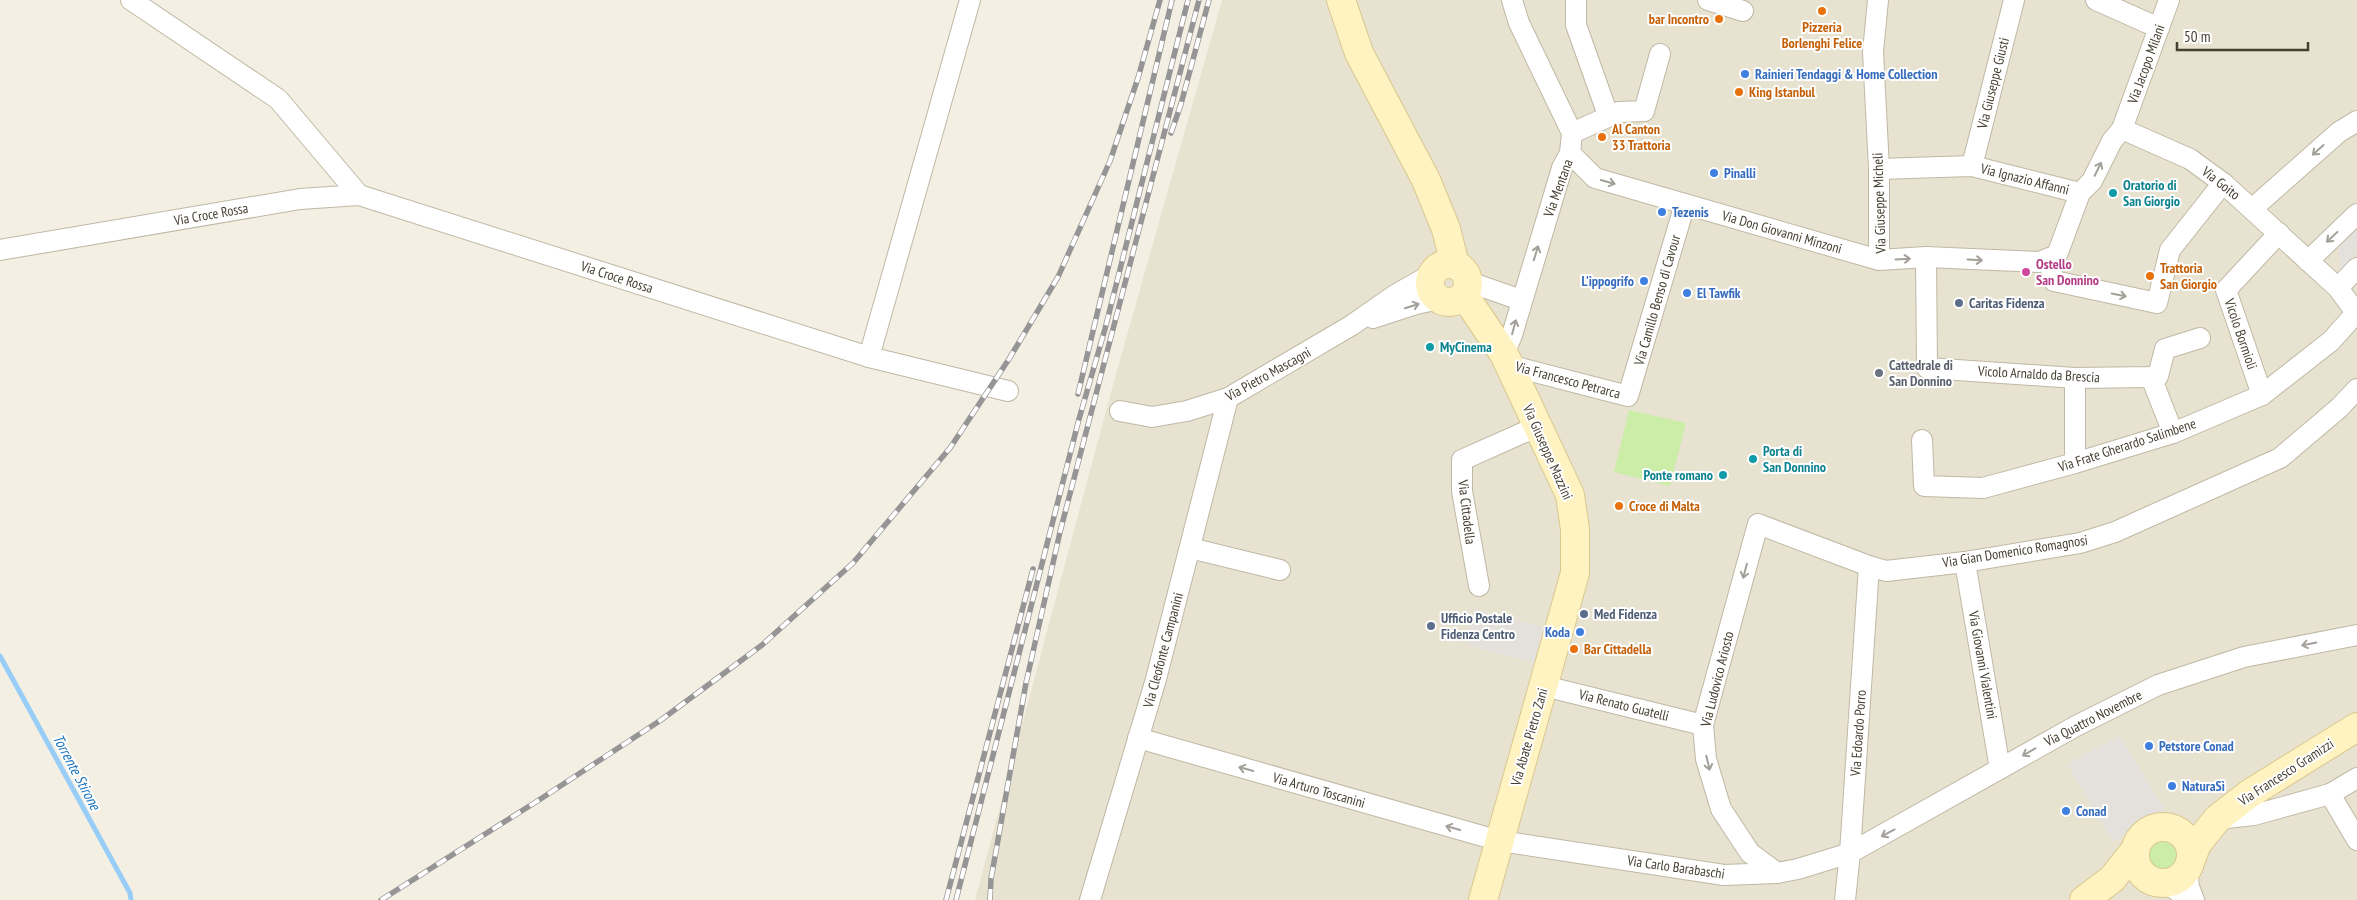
<svg xmlns="http://www.w3.org/2000/svg" width="2357" height="900" viewBox="0 0 2357 900" font-family="'PT Sans Narrow',sans-serif">
	<style>
		.residential { fill: #e8e2d1 }
		.green { fill: #cbeda7 }
		.parking { fill: #e4e1dd }
		.lines { fill: none; stroke-linecap: round; stroke-linejoin: round }
		.stream { stroke: #98cdf8; stroke-width: 5 }
		.street-casing { stroke: #c0b8a5; stroke-width: 22 }
		.secondary-casing { stroke: #d9c88d; stroke-width: 30 }
		.street { stroke: #fff; stroke-width: 20 }
		.secondary { stroke: #fff3c2; stroke-width: 28 }
		.rail-casing { stroke: #959595; stroke-width: 5.5 }
		.rail { stroke: #fff; stroke-width: 4; stroke-dasharray: 11; stroke-linecap: butt }
		.oneway { stroke: #a2a099 }
		.food-dot { fill: #e8710a; stroke: #fff; stroke-width: 2 }
		.shop-dot { fill: #3f7fe0; stroke: #fff; stroke-width: 2 }
		.culture-dot { fill: #0f9aa8; stroke: #fff; stroke-width: 2 }
		.hotel-dot { fill: #d1479c; stroke: #fff; stroke-width: 2 }
		.service-dot { fill: #5c6f8a; stroke: #fff; stroke-width: 2 }
		.worship-dot { fill: #6b7280; stroke: #fff; stroke-width: 2 }
		.labels { text-anchor: middle; dominant-baseline: central; stroke-width: 4; stroke-linejoin: round; paint-order: stroke }
		.food-label { font-size: 14px; font-weight: bold; fill: #c56008; stroke: #fff; text-anchor: start }
		.street-label { font-size: 14px; fill: #464033; stroke: #fff }
		.shop-label { font-size: 14px; font-weight: bold; fill: #366cbe; stroke: #fff; text-anchor: start }
		.culture-label { font-size: 14px; font-weight: bold; fill: #0d838f; stroke: #fff; text-anchor: start }
		.hotel-label { font-size: 14px; font-weight: bold; fill: #b23c85; stroke: #fff; text-anchor: start }
		.service-label { font-size: 14px; font-weight: bold; fill: #4e5e75; stroke: #fff; text-anchor: start }
		.worship-label { font-size: 14px; font-weight: bold; fill: #5b616d; stroke: #fff; text-anchor: start }
		.water-label { font-size: 15px; font-style: italic; fill: #2076be; stroke: #fff }
	</style>
	<rect width="100%" height="100%" fill="#f4efe3"/>
	<!-- residential -->
	<polygon class="residential" points="1222,0 2357,0 2357,900 975,900 1114,381"/>
	<!-- green -->
	<g class="green">
		<polygon points="1629,410 1686,423 1670,486 1614,472"/>
		<circle cx="2163" cy="857" r="17"/>
	</g>
	<!-- parking -->
	<g class="parking">
		<polygon points="2357,222 2357,253 2340,269 2338,240"/>
		<polygon points="1474,609 1544,628 1534,662 1467,645"/>
		<polygon points="2120,736 2164,809 2113,842 2067,764"/>
	</g>
	<g class="lines">
		<!-- stream -->
		<polyline class="stream" points="0,656 130,893 131,900"/>
		<defs>
			<g id="street">
				<polyline points="131,0 278,99 359,195"/>
				<polyline points="1576,0 1576,25 1608,115"/>
				<polyline points="1708,0 1743,11"/>
				<polyline points="1878,0 1873,52 1879,169 1879,260"/>
				<polyline points="2096,0 2159,28"/>
				<polyline points="2122,129 2190,159 2223,183 2338,288 2357,314"/>
				<polyline points="1572,133 1619,112 1644,111 1660,54"/>
				<polyline points="1570,153 1595,178 1879,260 1926,257 2039,262 2057,255 2080,193 2092,181 2112,141 2122,129 2169,0"/>
				<polyline points="1972,166 2014,0"/>
				<polyline points="1879,169 1972,166 2080,193"/>
				<polyline points="2253,208 2339,132 2357,121"/>
				<polyline points="0,250 300,199 359,195 869,357 970,0"/>
				<polyline points="1926,257 1927,368 2075,378 2151,377 2158,376 2165,349 2200,338"/>
				<polyline points="2048,259 2054,281 2157,303 2170,250 2223,183"/>
				<polyline points="2308,261 2357,214"/>
				<polyline points="1469,282 1521,300"/>
				<polyline points="2338,288 2357,268"/>
				<polyline points="1373,318 1416,304 1439,299"/>
				<polyline points="1504,354 1512,335 1562,168 1570,153 1572,133 1519,23 1512,0"/>
				<polyline points="869,357 1008,391"/>
				<polyline points="1508,365 1628,396 1685,204"/>
				<polyline points="2151,377 2173,433"/>
				<polyline points="2075,378 2075,463"/>
				<polyline points="2262,395 2226,290 2279,233"/>
				<polyline points="1120,411 1152,417 1187,411 1228,398 1352,325 1395,295 1432,274"/>
				<polyline points="1922,440 1924,486 1983,488 2075,463 2173,433 2262,395 2331,341 2356,313"/>
				<polyline points="1190,548 1280,570"/>
				<polyline points="1965,562 2000,769"/>
				<polyline points="1479,586 1462,491 1462,460 1538,426"/>
				<polyline points="1544,686 1703,725"/>
				<polyline points="1138,738 1500,841 1724,875 1777,873 1798,869 1850,853 2076,726 2158,685 2244,657 2357,635"/>
				<polyline points="2330,794 2357,840"/>
				<polyline points="2217,819 2254,815 2330,794 2357,778"/>
				<polyline points="2187,869 2189,887 2194,900"/>
				<polyline points="1777,873 1750,853 1721,809 1706,759 1703,725 1758,524 1869,566 1886,571 1965,562 2080,543 2115,532 2280,458 2339,408 2357,389"/>
				<polyline points="2166,883 2190,900"/>
				<polyline points="1090,900 1156,679 1228,398"/>
				<polyline points="1845,900 1850,853 1869,566"/>
			</g>
			<g id="secondary">
				<polyline points="1341,0 1359,53 1426,180 1446,229 1455,265"/>
				<circle cx="1449" cy="283" r="19"/>
				<polyline points="1464,295 1504,354 1570,495 1575,529 1575,573 1483,900"/>
				<circle cx="2163" cy="855" r="28"/>
				<polyline points="2190,862 2197,844 2217,819 2249,794 2357,727"/>
				<polyline points="2084,900 2112,879 2135,850"/>
			</g>
		</defs>
		<!-- street casing -->
		<use href="#street" class="street-casing"/>
		<!-- secondary casing -->
		<use href="#secondary" class="secondary-casing"/>
		<!-- street -->
		<use href="#street" class="street"/>
		<!-- secondary -->
		<use href="#secondary" class="secondary"/>
		<defs>
			<g id="rail">
				<polyline points="1171,133 1181,104 1209,0"/>
				<polyline points="1078,394 1172,0"/>
				<polyline points="381,900 539,800 661,720 762,645 853,563 950,448 1009,359 1058,277 1110,161 1138,78 1160,0"/>
				<polyline points="946,900 1033,569"/>
				<polyline points="956,900 1079,419 1105,329 1188,0"/>
				<polyline points="990,900 991,879 1026,683 1060,532 1199,0"/>
			</g>
		</defs>
		<!-- rail casing -->
		<use href="#rail" class="rail-casing"/>
		<!-- rail -->
		<use href="#rail" class="rail"/>
	</g>
	<!-- one-way arrows -->
	<defs><path id="oneway-shaft" d="M-6 0H5M1.5-3L5.5 0L1.5 3" fill="none" stroke-width="1.6" stroke-linecap="round" stroke-linejoin="round" transform="scale(1.25)"/></defs>
	<g class="oneway">
		<use href="#oneway-shaft" transform="translate(2318 150) rotate(138)"/>
		<use href="#oneway-shaft" transform="translate(2098 169) rotate(-64)"/>
		<use href="#oneway-shaft" transform="translate(1608 182) rotate(16)"/>
		<use href="#oneway-shaft" transform="translate(2332 237) rotate(137)"/>
		<use href="#oneway-shaft" transform="translate(1536 253) rotate(-73)"/>
		<use href="#oneway-shaft" transform="translate(1903 259) rotate(-3)"/>
		<use href="#oneway-shaft" transform="translate(1975 260) rotate(3)"/>
		<use href="#oneway-shaft" transform="translate(2119 295) rotate(12)"/>
		<use href="#oneway-shaft" transform="translate(1412 306) rotate(-17)"/>
		<use href="#oneway-shaft" transform="translate(1514 327) rotate(-75)"/>
		<use href="#oneway-shaft" transform="translate(1745 571) rotate(105)"/>
		<use href="#oneway-shaft" transform="translate(2309 644) rotate(169)"/>
		<use href="#oneway-shaft" transform="translate(2029 752) rotate(150)"/>
		<use href="#oneway-shaft" transform="translate(1708 763) rotate(77)"/>
		<use href="#oneway-shaft" transform="translate(1246 769) rotate(-164)"/>
		<use href="#oneway-shaft" transform="translate(1453 828) rotate(-164)"/>
		<use href="#oneway-shaft" transform="translate(1888 833) rotate(152)"/>
	</g>
	<!-- markers -->
	<g class="food-dot">
		<circle cx="1822" cy="11" r="5"/>
		<circle cx="1719" cy="19" r="5"/>
		<circle cx="1739" cy="92" r="5"/>
		<circle cx="1602" cy="137" r="5"/>
		<circle cx="2150" cy="276" r="5"/>
		<circle cx="1619" cy="506" r="5"/>
		<circle cx="1574" cy="649" r="5"/>
	</g>
	<g class="shop-dot">
		<circle cx="1745" cy="74" r="5"/>
		<circle cx="1714" cy="173" r="5"/>
		<circle cx="1662" cy="212" r="5"/>
		<circle cx="1644" cy="281" r="5"/>
		<circle cx="1687" cy="293" r="5"/>
		<circle cx="1580" cy="632" r="5"/>
		<circle cx="2149" cy="746" r="5"/>
		<circle cx="2172" cy="786" r="5"/>
		<circle cx="2066" cy="811" r="5"/>
	</g>
	<g class="culture-dot">
		<circle cx="2113" cy="193" r="5"/>
		<circle cx="1430" cy="347" r="5"/>
		<circle cx="1753" cy="459" r="5"/>
		<circle cx="1723" cy="475" r="5"/>
	</g>
	<circle class="hotel-dot" cx="2026" cy="272" r="5"/>
	<g class="service-dot">
		<circle cx="1959" cy="303" r="5"/>
		<circle cx="1584" cy="614" r="5"/>
		<circle cx="1431" cy="626" r="5"/>
	</g>
	<circle class="worship-dot" cx="1879" cy="373" r="5"/>
	<g class="labels">
		<!-- food labels -->
		<g class="food-label">
			<text x="1709" y="19" text-anchor="end">bar Incontro</text>
			<text x="1822" y="27" text-anchor="middle">Pizzeria<tspan x="1822" dy="16">Borlenghi Felice</tspan></text>
			<text x="1749" y="92">King Istanbul</text>
			<text x="1612" y="129">Al Canton<tspan x="1612" dy="16">33 Trattoria</tspan></text>
			<text x="2160" y="268">Trattoria<tspan x="2160" dy="16">San Giorgio</tspan></text>
			<text x="1629" y="506">Croce di Malta</text>
			<text x="1584" y="649">Bar Cittadella</text>
		</g>
		<!-- street labels -->
		<g class="street-label">
			<text transform="translate(2146 64) rotate(-70)">Via Jacopo Milani</text>
			<text transform="translate(1993 83) rotate(-76)">Via Giuseppe Giusti</text>
			<text transform="translate(2025 179) rotate(14)">Via Ignazio Affanni</text>
			<text transform="translate(2221 183) rotate(38)">Via Goito</text>
			<text transform="translate(1558 188) rotate(-70)">Via Mentana</text>
			<text transform="translate(1879 203) rotate(-92)">Via Giuseppe Micheli</text>
			<text transform="translate(211 214) rotate(-10)">Via Croce Rossa</text>
			<text transform="translate(1782 232) rotate(16)">Via Don Giovanni Minzoni</text>
			<text transform="translate(617 277) rotate(18)">Via Croce Rossa</text>
			<text transform="translate(1657 300) rotate(-74)">Via Camillo Benso di Cavour</text>
			<text transform="translate(2241 334) rotate(71)">Vicolo Bormioli</text>
			<text transform="translate(1268 374) rotate(-29)">Via Pietro Mascagni</text>
			<text transform="translate(2039 374) rotate(3)">Vicolo Arnaldo da Brescia</text>
			<text transform="translate(1568 380) rotate(15)">Via Francesco Petrarca</text>
			<text transform="translate(2127 445) rotate(-18)">Via Frate Gherardo Salimbene</text>
			<text transform="translate(1548 452) rotate(66)">Via Giuseppe Mazzini</text>
			<text transform="translate(1467 512) rotate(83)">Via Cittadella</text>
			<text transform="translate(2015 551) rotate(-9)">Via Gian Domenico Romagnosi</text>
			<text transform="translate(1163 650) rotate(-75)">Via Cleofonte Campanini</text>
			<text transform="translate(1983 665) rotate(80)">Via Giovanni Vialentini</text>
			<text transform="translate(1717 679) rotate(-76)">Via Ludovico Ariosto</text>
			<text transform="translate(1624 705) rotate(14)">Via Renato Guatelli</text>
			<text transform="translate(2093 718) rotate(-27)">Via Quattro Novembre</text>
			<text transform="translate(1858 733) rotate(-86)">Via Edoardo Porro</text>
			<text transform="translate(1529 737) rotate(-74)">Via Abate Pietro Zani</text>
			<text transform="translate(2286 772) rotate(-33)">Via Francesco Gramizzi</text>
			<text transform="translate(1319 790) rotate(16)">Via Arturo Toscanini</text>
			<text transform="translate(1676 867) rotate(8)">Via Carlo Barabaschi</text>
		</g>
		<!-- shop labels -->
		<g class="shop-label">
			<text x="1755" y="74">Rainieri Tendaggi &amp; Home Collection</text>
			<text x="1724" y="173">Pinalli</text>
			<text x="1672" y="212">Tezenis</text>
			<text x="1634" y="281" text-anchor="end">L'ippogrifo</text>
			<text x="1697" y="293">El Tawfik</text>
			<text x="1570" y="632" text-anchor="end">Koda</text>
			<text x="2159" y="746">Petstore Conad</text>
			<text x="2182" y="786">NaturaSì</text>
			<text x="2076" y="811">Conad</text>
		</g>
		<!-- culture labels -->
		<g class="culture-label">
			<text x="2123" y="185">Oratorio di<tspan x="2123" dy="16">San Giorgio</tspan></text>
			<text x="1440" y="347">MyCinema</text>
			<text x="1763" y="451">Porta di<tspan x="1763" dy="16">San Donnino</tspan></text>
			<text x="1713" y="475" text-anchor="end">Ponte romano</text>
		</g>
		<!-- hotel labels -->
		<g class="hotel-label">
			<text x="2036" y="264">Ostello<tspan x="2036" dy="16">San Donnino</tspan></text>
		</g>
		<!-- service labels -->
		<g class="service-label">
			<text x="1969" y="303">Caritas Fidenza</text>
			<text x="1594" y="614">Med Fidenza</text>
			<text x="1441" y="618">Ufficio Postale<tspan x="1441" dy="16">Fidenza Centro</tspan></text>
		</g>
		<!-- worship labels -->
		<g class="worship-label">
			<text x="1889" y="365">Cattedrale di<tspan x="1889" dy="16">San Donnino</tspan></text>
		</g>
		<!-- water labels -->
		<g class="water-label">
			<text transform="translate(77 772) rotate(62)">Torrente Stirone</text>
		</g>
	</g>
	<!-- scale -->
	<path d="M2177 42v8h131v-8" fill="none" stroke="#464033" stroke-width="2.5"/>
	<text x="2184" y="42" font-size="15" fill="#464033" stroke="#ffffff" stroke-width="4" paint-order="stroke">50 m</text>
</svg>
